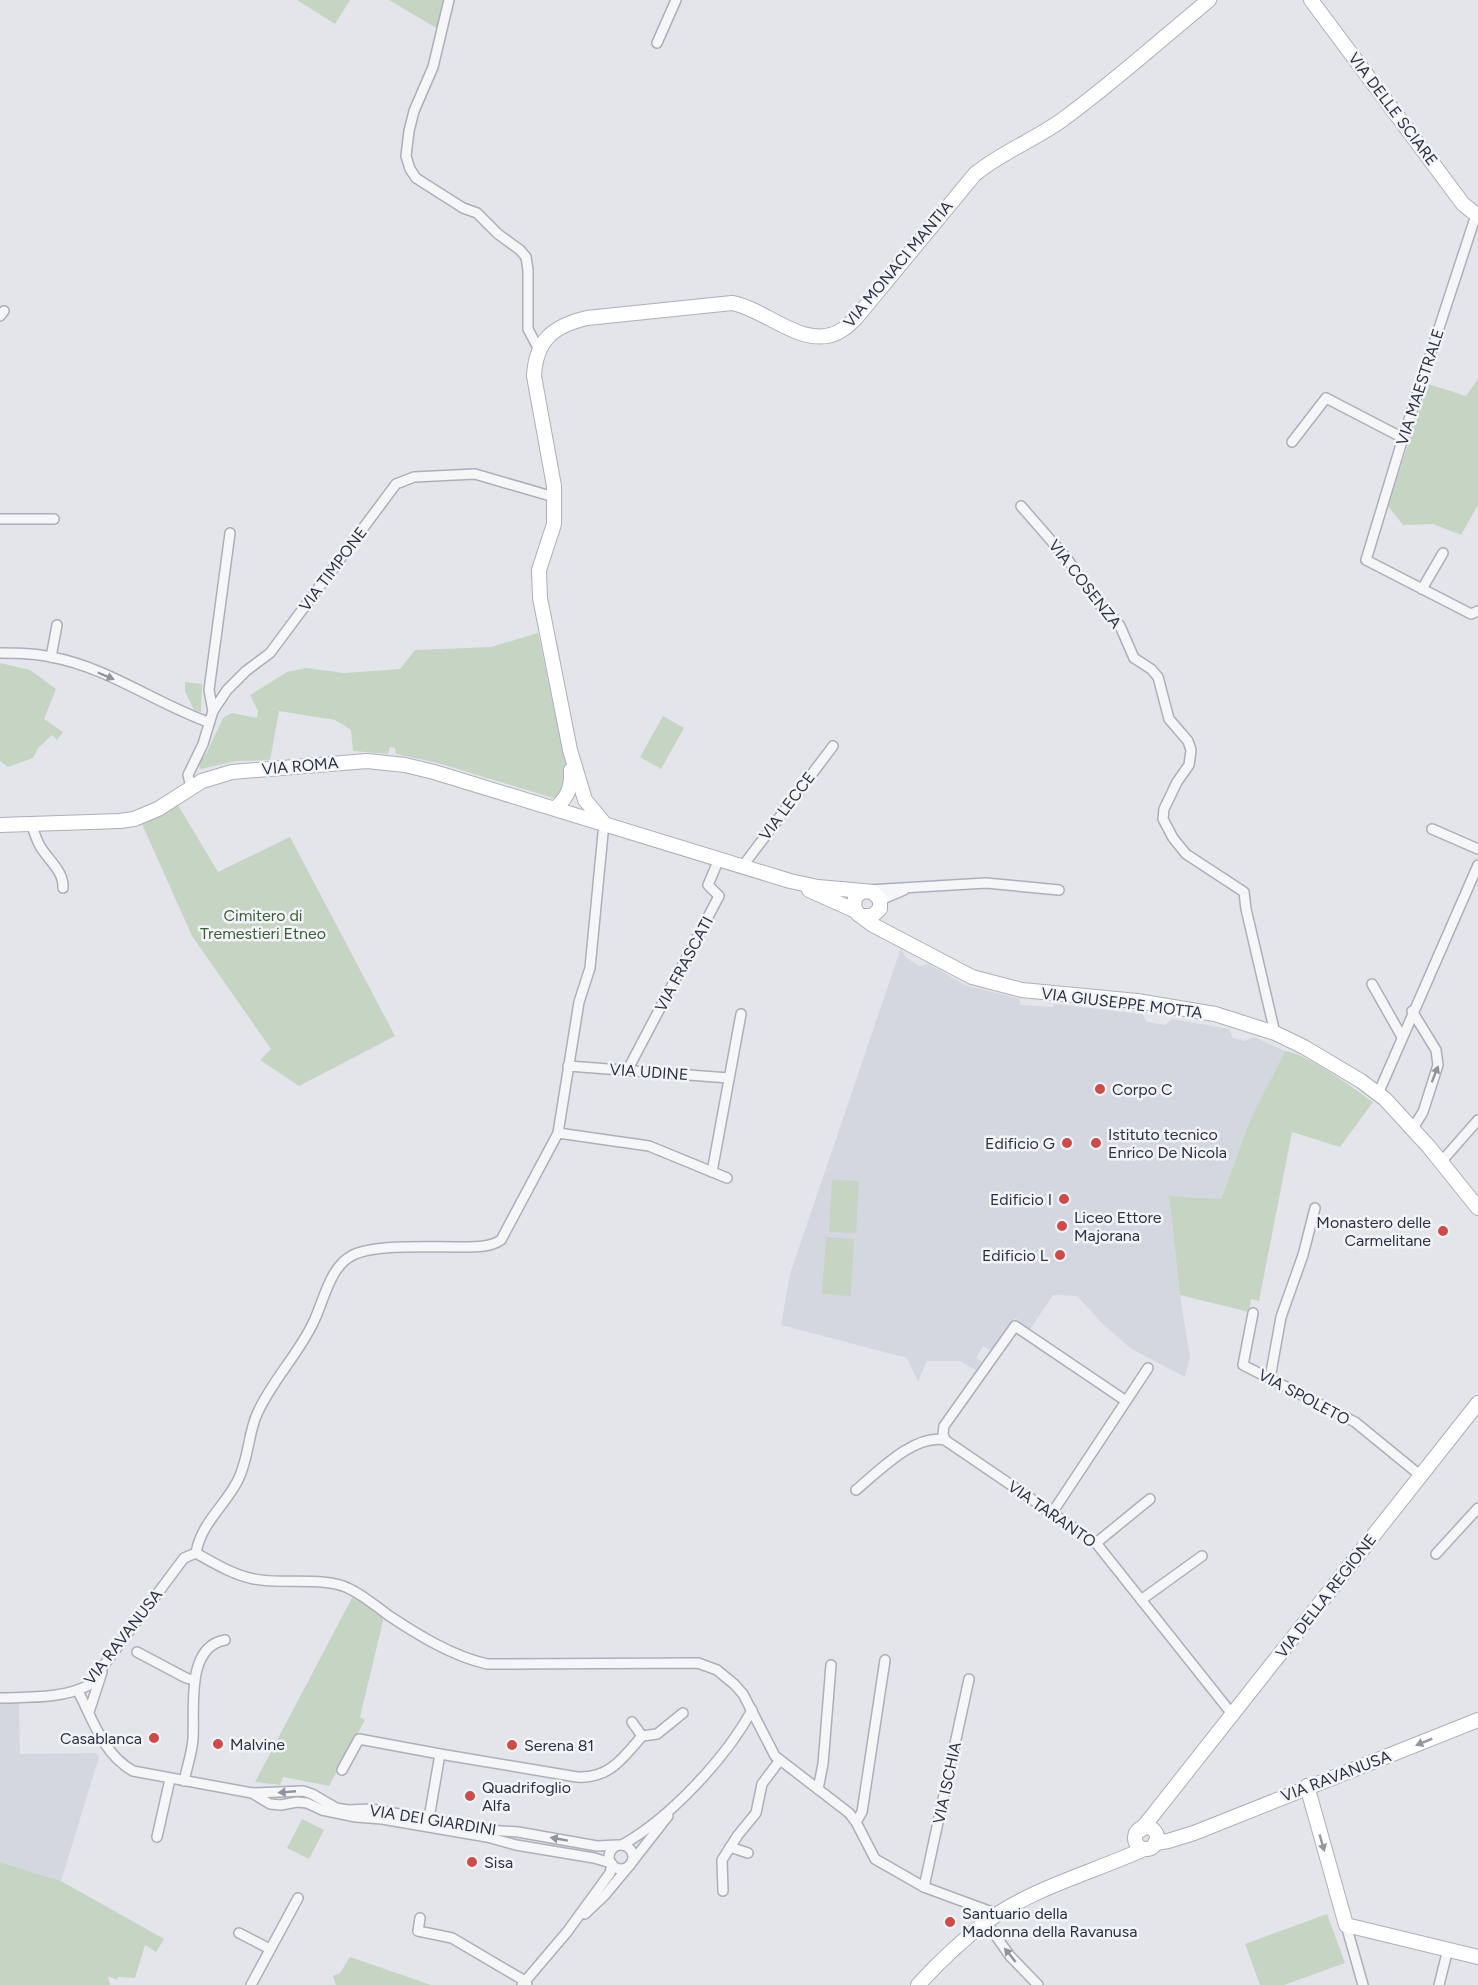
<svg xmlns="http://www.w3.org/2000/svg" width="1478" height="1985" viewBox="0 0 1478 1985" font-family="Figtree,sans-serif">
	<style>
		.built { fill: #d5d7e0 }
		.green { fill: #c6d4c4 }
		.lines { fill: none; stroke-linecap: round; stroke-linejoin: round }
		.street-casing { stroke: #acafb9; stroke-width: 12 }
		.secondary-casing { stroke: #acafb9; stroke-width: 16 }
		.street { stroke: #f6f6f9; stroke-width: 9 }
		.secondary { stroke: #fff; stroke-width: 14 }
		.oneway { fill: #90939e }
		.oneway2 { fill: #9598a1 }
		.poi-dot { fill: #cc4c4c; stroke: #f3f4f8; stroke-width: 2 }
		.labels { text-anchor: middle; dominant-baseline: central; stroke-width: 5; stroke-linejoin: round; paint-order: stroke }
		.street-label { font-size: 16px; fill: #2b3043; stroke: #f3f4f8 }
		.park-label { font-size: 16px; fill: #3a5e38; stroke: #f3f4f8 }
		.poi-label { font-size: 16px; fill: #2b3043; stroke: #f3f4f8; text-anchor: start }
	</style>
	<rect width="100%" height="100%" fill="#e3e5eb"/>
	<!-- built -->
	<g class="built">
		<polygon points="901,948 906,958 920,966 929,964 965,985 1020,999 1020,1005 1053,1007 1054,1004 1142,1014 1147,1022 1165,1025 1172,1019 1229,1029 1233,1038 1245,1041 1254,1037 1285,1051 1251,1118 1221,1199 1169,1196 1180,1295 1190,1358 1185,1377 1130,1348 1103,1324 1077,1296 1053,1295 1029,1331 1017,1323 1019,1321 1015,1318 992,1351 983,1346 976,1358 984,1363 977,1371 960,1361 927,1361 918,1382 907,1358 781,1325 790,1274"/>
		<polygon points="19,1701 20,1754 96,1753 99,1757 61,1881 0,1862 0,1702"/>
	</g>
	<!-- green -->
	<g class="green">
		<polygon points="297,0 350,0 335,24"/>
		<polygon points="389,0 445,0 438,29"/>
		<polygon points="1478,379 1478,505 1461,535 1433,524 1403,525 1388,506 1428,384 1466,396"/>
		<polygon points="538,633 566,765 567,786 556,799 438,763 396,754 395,748 390,747 388,754 353,751 351,730 335,720 279,711 270,760 236,761 201,769 198,765 207,752 223,718 232,713 257,718 258,711 250,695 287,672 306,668 344,673 400,669 415,650 491,647"/>
		<polygon points="0,663 30,670 56,689 44,719 63,732 57,740 52,735 38,748 33,758 8,767 0,761"/>
		<polygon points="185,682 202,684 201,712 194,710 185,691"/>
		<polygon points="663,716 684,728 661,769 640,757"/>
		<polygon points="178,805 218,872 290,837 395,1036 299,1086 260,1060 271,1049 192,936 142,824"/>
		<path d="M1285 1051C1308 1054 1353 1088 1373 1102L1340 1147 1292 1132 1259 1301 1251 1299 1249 1312 1180 1295 1169 1196 1221 1199 1251 1118Z"/>
		<polygon points="832,1180 859,1181 856,1233 829,1232"/>
		<polygon points="826,1237 854,1239 851,1296 822,1294"/>
		<polygon points="353,1596 382,1615 383,1621 360,1717 365,1720 329,1786 283,1777 280,1785 255,1782"/>
		<polygon points="302,1819 324,1830 309,1859 287,1848"/>
		<polygon points="0,1862 61,1881 164,1939 156,1952 145,1945 135,1978 118,1977 117,1980 108,1976 110,1985 0,1985"/>
		<polygon points="1327,1914 1345,1963 1284,1985 1260,1985 1245,1944"/>
		<polygon points="350,1957 431,1985 336,1985 333,1976 340,1973"/>
	</g>
	<g class="lines">
		<defs>
			<g id="street">
				<polyline points="449,0 433,67 414,111 409,131 406,156 410,169 416,178 463,208 477,213 498,234 520,250 526,257 528,270 528,329 539,350"/>
				<polyline points="657,43 676,0"/>
				<polyline points="1476,215 1403,438 1366,560 1471,614 1478,611"/>
				<polyline points="0,316 4,311"/>
				<polyline points="1292,442 1326,398 1403,438"/>
				<polyline points="1021,506 1068,560 1098,603 1109,612 1120,626 1134,658 1151,669 1158,677 1169,719 1188,741 1191,750 1189,765 1177,782 1164,809 1163,819 1173,838 1186,854 1244,892 1246,909 1275,1033"/>
				<polyline points="0,519 54,519"/>
				<polyline points="1422,589 1443,553"/>
				<path d="M0 653C17 653 34 653 51 657 107 667 155 703 208 722"/>
				<polyline points="51,657 57,625"/>
				<polyline points="213,711 209,690 230,533"/>
				<polyline points="191,787 188,775 203,744 213,711 227,690 246,671 270,653 396,484 414,477 475,474 554,497"/>
				<path d="M31 824C34 831 36 839 40 846 48 860 64 871 63 888"/>
				<polyline points="1432,829 1478,849"/>
				<polyline points="742,867 833,746"/>
				<polyline points="868,890 986,883 1059,890"/>
				<polyline points="880,903 885,898 904,890"/>
				<polyline points="1372,984 1402,1037"/>
				<polyline points="1412,1011 1436,1050 1438,1065 1423,1112 1413,1128"/>
				<polyline points="568,1066 729,1078"/>
				<polyline points="627,1071 719,896 708,885 719,859"/>
				<polyline points="1378,1094 1478,865"/>
				<polyline points="558,1133 649,1146 727,1178"/>
				<polyline points="1441,1162 1478,1120"/>
				<polyline points="712,1172 741,1014"/>
				<polyline points="1253,1313 1243,1365 1355,1422 1421,1476"/>
				<polyline points="1270,1378 1281,1317 1303,1255 1315,1208"/>
				<polyline points="945,1440 943,1434 944,1426 1015,1326 1126,1401"/>
				<path d="M856 1490C878 1472 915 1433 945 1440L1096 1543 1232 1714"/>
				<polyline points="1052,1513 1148,1368"/>
				<polyline points="1096,1543 1150,1499"/>
				<path d="M196 1553C214 1563 233 1575 254 1579 282 1585 326 1576 350 1589 364 1596 376 1606 388 1615 418 1635 452 1656 487 1664L698 1663 717 1670 734 1684 743 1694 775 1756 849 1813 856 1822 875 1859 924 1887 989 1911 995 1916"/>
				<path d="M196 1553C201 1523 225 1506 238 1480 249 1458 248 1434 257 1414 272 1380 299 1354 314 1321 324 1300 330 1266 353 1255 376 1244 430 1247 457 1247 471 1247 489 1248 501 1240L558 1133 579 1002 590 968 604 823"/>
				<polyline points="1436,1554 1478,1508"/>
				<polyline points="1141,1600 1202,1556"/>
				<polyline points="137,1652 186,1678 194,1680"/>
				<path d="M78 1691C93 1720 103 1754 133 1771L252 1793 303 1791 312 1794 336 1808 348 1810 371 1809 488 1830 518 1832 597 1846 617 1845"/>
				<path d="M0 1698C28 1697 63 1699 89 1685L184 1558 196 1553"/>
				<polyline points="89,1712 102,1672"/>
				<polyline points="632,1722 642,1736"/>
				<polyline points="642,1736 657,1734 683,1713"/>
				<polyline points="342,1770 359,1739 440,1754"/>
				<path d="M184 1781C187 1767 192 1753 193 1739 195 1710 185 1647 225 1640"/>
				<polyline points="818,1789 823,1764 831,1665"/>
				<polyline points="252,1793 270,1804 281,1805 297,1802 307,1803 322,1810 356,1817 382,1819 487,1837 516,1845 594,1858 611,1863"/>
				<polyline points="856,1822 862,1812 885,1660"/>
				<path d="M428 1824 440 1754 577 1777C609 1779 623 1758 642 1736"/>
				<polyline points="157,1837 170,1779"/>
				<path d="M622 1845C670 1818 726 1758 752 1710"/>
				<circle cx="621" cy="1857" r="12"/>
				<polyline points="730,1847 748,1853"/>
				<polyline points="632,1862 668,1816"/>
				<polyline points="924,1887 969,1679"/>
				<polyline points="723,1891 722,1860 738,1835 756,1813 762,1784 780,1760"/>
				<polyline points="585,1914 605,1895 629,1866"/>
				<polyline points="420,1918 418,1931 452,1938 525,1981 527,1985"/>
				<polyline points="986,1922 1010,1956 1038,1985"/>
				<polyline points="1346,1925 1363,1985"/>
				<polyline points="239,1933 270,1949"/>
				<polyline points="251,1985 298,1898"/>
				<polyline points="522,1985 567,1932 610,1873 612,1864"/>
				<polyline points="1439,1985 1448,1949"/>
			</g>
			<g id="secondary">
				<polyline points="1311,0 1463,204 1478,216"/>
				<path d="M556 808C568 796 572 787 571 770"/>
				<path d="M604 823 585 800 570 750 540 598 539 570 554 524V486L534 376C536 340 553 326 587 318L732 303C767 309 806 353 842 330 847 327 852 322 856 318L975 174C1002 152 1034 140 1062 120 1113 83 1160 40 1209 0"/>
				<polyline points="0,825 120,821 134,819 158,809 202,781 232,772 367,761 405,765 434,772 790,881 818,887 863,891"/>
				<polyline points="809,890 856,911"/>
				<polyline points="862,916 872,916 880,909 880,899 872,892 863,891 855,897 854,907 858,914 873,925 972,977 1022,990 1137,1001 1215,1014 1275,1033 1304,1047 1361,1081 1385,1099 1429,1147 1478,1208"/>
				<polyline points="1307,1786 1346,1925 1478,1957"/>
				<circle cx="1146" cy="1838" r="11"/>
				<polyline points="1141,1830 1478,1403"/>
				<polyline points="1155,1843 1168,1841 1194,1833 1478,1720"/>
				<path d="M918 1985C939 1962 961 1941 986 1922 1032 1888 1091 1873 1144 1849"/>
			</g>
		</defs>
		<!-- street casing -->
		<use href="#street" class="street-casing"/>
		<!-- secondary casing -->
		<use href="#secondary" class="secondary-casing"/>
		<!-- street -->
		<use href="#street" class="street"/>
		<!-- secondary -->
		<use href="#secondary" class="secondary"/>
	</g>
	<!-- one-way arrows -->
	<defs><path id="oneway-solid" d="M-6-.8H1V-3.2L6.5 0L1 3.2V.8H-6Z" transform="scale(1.5)"/></defs>
	<g class="oneway">
		<use href="#oneway-solid" transform="translate(106 676) rotate(23)"/>
		<use href="#oneway-solid" transform="translate(1435 1074) rotate(-69)"/>
		<use href="#oneway-solid" transform="translate(287 1792) rotate(175)"/>
		<use href="#oneway-solid" transform="translate(559 1839) rotate(-170)"/>
		<use href="#oneway-solid" transform="translate(1010 1955) rotate(-129)"/>
	</g>
	<g class="oneway2">
		<use href="#oneway-solid" transform="translate(1424 1742) rotate(158)"/>
		<use href="#oneway-solid" transform="translate(1322 1843) rotate(74)"/>
	</g>
	<!-- markers -->
	<g class="poi-dot">
		<circle cx="1100" cy="1089" r="6"/>
		<circle cx="1067" cy="1143" r="6"/>
		<circle cx="1096" cy="1143" r="6"/>
		<circle cx="1064" cy="1199" r="6"/>
		<circle cx="1062" cy="1226" r="6"/>
		<circle cx="1443" cy="1231" r="6"/>
		<circle cx="1060" cy="1255" r="6"/>
		<circle cx="154" cy="1738" r="6"/>
		<circle cx="218" cy="1744" r="6"/>
		<circle cx="512" cy="1745" r="6"/>
		<circle cx="470" cy="1796" r="6"/>
		<circle cx="472" cy="1862" r="6"/>
		<circle cx="950" cy="1922" r="6"/>
	</g>
	<g class="labels">
		<!-- street labels -->
		<g class="street-label">
			<text transform="translate(1393 109) rotate(53)">VIA DELLE SCIARE</text>
			<text transform="translate(898 264) rotate(-50)">VIA MONACI MANTIA</text>
			<text transform="translate(1420 387) rotate(-72)">VIA MAESTRALE</text>
			<text transform="translate(333 569) rotate(-53)">VIA TIMPONE</text>
			<text transform="translate(1085 584) rotate(52)">VIA COSENZA</text>
			<text transform="translate(300 766) rotate(-5)">VIA ROMA</text>
			<text transform="translate(787 806) rotate(-53)">VIA LECCE</text>
			<text transform="translate(684 964) rotate(-62)">VIA FRASCATI</text>
			<text transform="translate(1122 1003) rotate(7)">VIA GIUSEPPE MOTTA</text>
			<text transform="translate(649 1072) rotate(4)">VIA UDINE</text>
			<text transform="translate(1304 1397) rotate(28)">VIA SPOLETO</text>
			<text transform="translate(1052 1514) rotate(35)">VIA TARANTO</text>
			<text transform="translate(1326 1596) rotate(-52)">VIA DELLA REGIONE</text>
			<text transform="translate(123 1637) rotate(-52)">VIA RAVANUSA</text>
			<text transform="translate(1336 1776) rotate(-21)">VIA RAVANUSA</text>
			<text transform="translate(947 1783) rotate(-78)">VIA ISCHIA</text>
			<text transform="translate(433 1820) rotate(9)">VIA DEI GIARDINI</text>
		</g>
		<!-- park labels -->
		<g class="park-label">
			<text x="263" y="915">Cimitero di<tspan x="263" dy="18">Tremestieri Etneo</tspan></text>
		</g>
		<!-- poi labels -->
		<g class="poi-label">
			<text x="1112" y="1089">Corpo C</text>
			<text x="1108" y="1134">Istituto tecnico<tspan x="1108" dy="18">Enrico De Nicola</tspan></text>
			<text x="1055" y="1143" text-anchor="end">Edificio G</text>
			<text x="1052" y="1199" text-anchor="end">Edificio I</text>
			<text x="1074" y="1217">Liceo Ettore<tspan x="1074" dy="18">Majorana</tspan></text>
			<text x="1431" y="1222" text-anchor="end">Monastero delle<tspan x="1431" dy="18">Carmelitane</tspan></text>
			<text x="1048" y="1255" text-anchor="end">Edificio L</text>
			<text x="142" y="1738" text-anchor="end">Casablanca</text>
			<text x="230" y="1744">Malvine</text>
			<text x="524" y="1745">Serena 81</text>
			<text x="482" y="1787">Quadrifoglio<tspan x="482" dy="18">Alfa</tspan></text>
			<text x="484" y="1862">Sisa</text>
			<text x="962" y="1913">Santuario della<tspan x="962" dy="18">Madonna della Ravanusa</tspan></text>
		</g>
	</g>
</svg>
